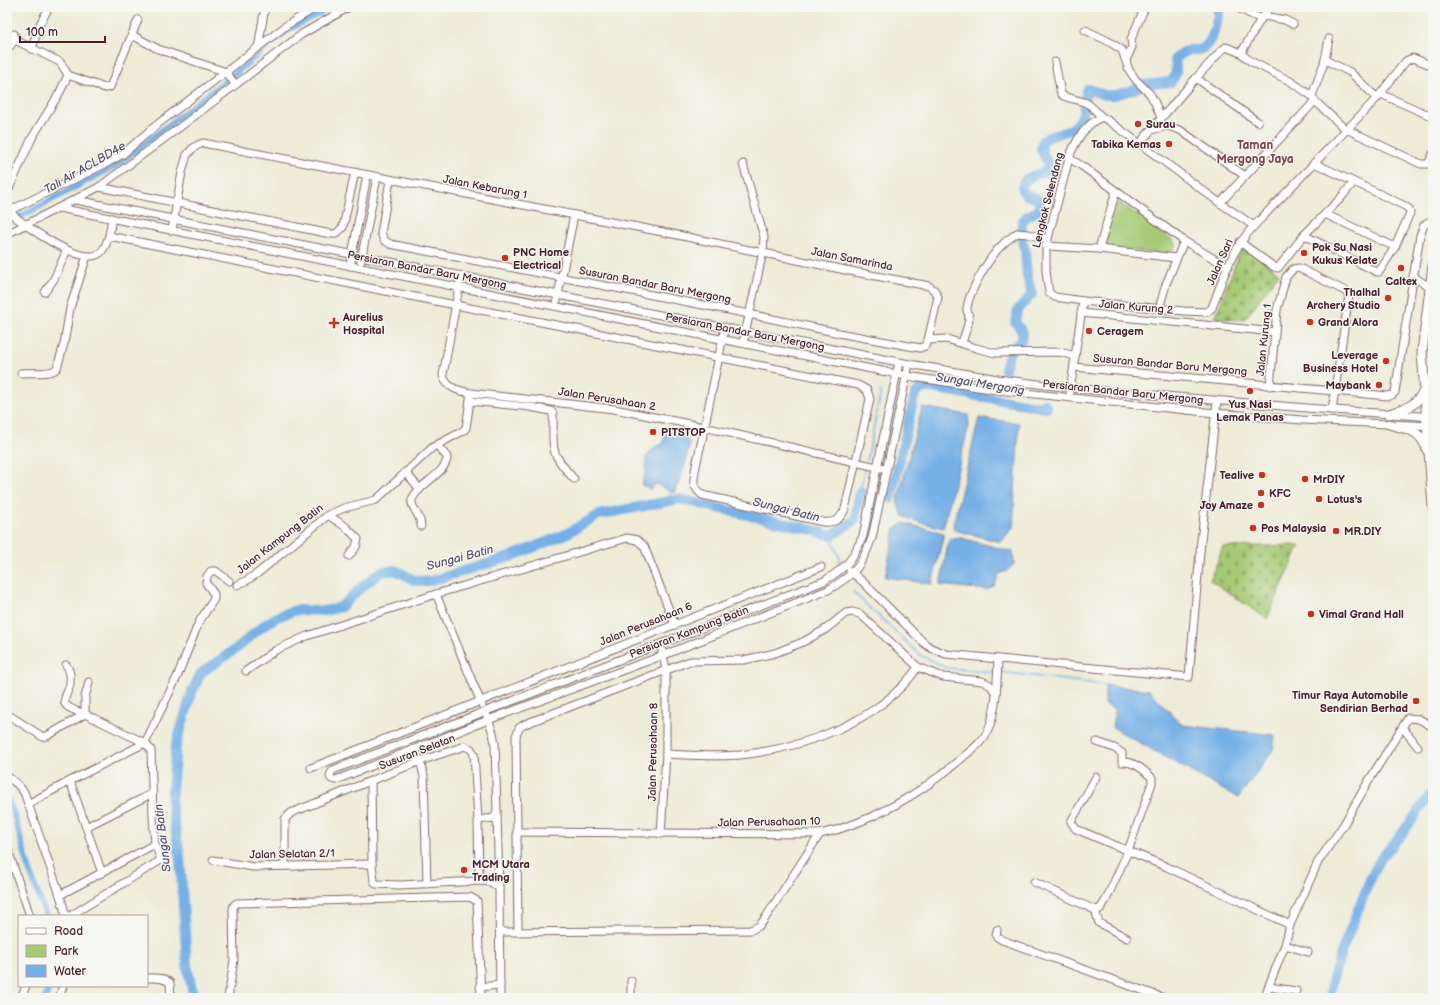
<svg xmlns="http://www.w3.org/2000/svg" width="1440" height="1005" viewBox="0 0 1440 1005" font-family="'Balsamiq Sans',sans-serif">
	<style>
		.cemetery { fill: url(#cemetery-stones); stroke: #787450 }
		.park { fill: #a6ca74; stroke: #787450 }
		.water { fill: #75b0e6; stroke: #606888 }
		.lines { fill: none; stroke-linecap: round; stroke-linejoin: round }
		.stream { stroke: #75b0e6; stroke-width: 1.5 }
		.canal { stroke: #75b0e6; stroke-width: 6 }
		.river { stroke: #75b0e6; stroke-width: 10 }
		.minor-casing { stroke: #836667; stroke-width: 9 }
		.major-casing { stroke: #836667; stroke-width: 11 }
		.minor { stroke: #fff; stroke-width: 7 }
		.major { stroke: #fff; stroke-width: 9 }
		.poi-dot { fill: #c8321e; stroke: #f6f6f2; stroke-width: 1.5 }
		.labels { text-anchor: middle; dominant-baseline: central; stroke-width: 3; stroke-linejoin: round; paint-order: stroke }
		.poi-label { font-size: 11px; font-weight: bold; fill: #4a1f2b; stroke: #f6f6f2; text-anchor: start }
		.street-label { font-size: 11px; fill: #4a1f2b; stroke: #f6f6f2 }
		.neighbourhood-label { font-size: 12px; font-weight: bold; fill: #81464c; stroke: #f6f6f2 }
		.water-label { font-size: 12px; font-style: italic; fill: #59526c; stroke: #f6f6f2 }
	</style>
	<defs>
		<pattern id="cemetery-stones" width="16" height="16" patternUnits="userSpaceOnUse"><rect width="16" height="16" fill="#a6ca74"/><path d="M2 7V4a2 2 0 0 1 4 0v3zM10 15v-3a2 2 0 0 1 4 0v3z" fill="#90ad65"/></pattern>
	</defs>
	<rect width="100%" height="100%" fill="#f6f6f2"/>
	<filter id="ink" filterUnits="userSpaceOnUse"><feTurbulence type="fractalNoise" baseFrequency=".025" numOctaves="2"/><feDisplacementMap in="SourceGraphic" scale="8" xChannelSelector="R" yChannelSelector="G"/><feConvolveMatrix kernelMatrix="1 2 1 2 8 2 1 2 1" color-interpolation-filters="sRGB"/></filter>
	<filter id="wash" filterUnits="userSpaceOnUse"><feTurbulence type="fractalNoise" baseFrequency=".012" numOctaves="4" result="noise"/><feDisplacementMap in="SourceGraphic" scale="16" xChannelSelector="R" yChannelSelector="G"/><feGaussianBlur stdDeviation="0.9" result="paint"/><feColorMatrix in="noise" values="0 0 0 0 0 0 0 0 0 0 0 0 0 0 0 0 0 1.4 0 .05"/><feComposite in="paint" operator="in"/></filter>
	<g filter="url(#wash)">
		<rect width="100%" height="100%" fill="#eeebd7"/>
		<!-- cemetery -->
		<g class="cemetery">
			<polygon points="1242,246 1279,273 1244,320 1215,318"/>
			<polygon points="1300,545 1267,619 1210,580 1223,547"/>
		</g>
		<!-- park -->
		<polygon class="park" points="1120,203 1174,241 1175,246 1170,255 1106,247 1104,243 1116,205"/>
		<!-- water -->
		<g class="water">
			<polygon points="922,407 968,415 969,425 943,528 915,521 903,516 897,502"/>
			<polygon points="979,418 1019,423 1013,527 1001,542 954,530 953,525"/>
			<polygon points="666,432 680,433 690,443 685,466 674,493 656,484 650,489 642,485 646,471 646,457 656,446 662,445"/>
			<polygon points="903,523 944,533 932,584 885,577 895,529"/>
			<polygon points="958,537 1013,552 1014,564 1007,571 999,574 995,585 987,590 940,585 949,539"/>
			<polygon points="1105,685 1149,690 1182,725 1275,735 1273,750 1238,798 1112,727 1115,710 1105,704"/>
		</g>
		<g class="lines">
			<!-- stream -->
			<g class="stream">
				<polyline points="867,461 881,391"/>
				<polyline points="860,492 865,467"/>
				<polyline points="668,501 671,490"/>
				<polyline points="831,536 841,562"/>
				<polyline points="853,592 920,655 947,668 993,672"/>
				<polyline points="1001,672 1105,685"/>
			</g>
			<!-- canal -->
			<g class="canal">
				<polyline points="233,75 289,29 331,7"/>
				<polyline points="7,224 120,163 226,80"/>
				<polyline points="7,798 13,811 30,872 46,916"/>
				<polyline points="45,998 50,986"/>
			</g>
			<!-- river -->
			<g class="river">
				<path d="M1005 369C1007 363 1008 353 1013 348 1013 347 1018 344 1018 344 1027 336 1021 329 1015 322L1018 310 1032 294 1027 276 1025 249 1021 237 1022 222 1027 216 1038 211 1039 205 1038 199 1026 195 1022 190C1023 172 1040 178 1050 167L1041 150 1043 140C1058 131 1078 134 1083 113 1085 104 1083 97 1088 89L1105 95H1115L1129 91 1143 85 1171 82C1178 73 1176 69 1175 59 1178 56 1184 52 1189 50 1192 49 1195 51 1198 50 1213 47 1215 25 1219 13L1216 7"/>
				<path d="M891 498 915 394C920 389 925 387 932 388L1047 408 1044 403"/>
				<polyline points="194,998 187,966 180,857 171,803 176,745 192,692 201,673 237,648 263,626 277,617 296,610 325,611 341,607 357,591 381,572 395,570 416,581 431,581 510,557 566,534 598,515 679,499 817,531 831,536 855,520 860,492 862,492"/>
				<polyline points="1330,998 1332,982 1341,953 1369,882 1381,858 1401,835 1433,791"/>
			</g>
		</g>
	</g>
	<g filter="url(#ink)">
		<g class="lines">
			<defs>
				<g id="minor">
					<polyline points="1236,7 1261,19"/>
					<polyline points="1264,16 1285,20 1293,24"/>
					<polyline points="1085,30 1108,41 1122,50 1129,70 1136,80 1150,94 1155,103 1161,118"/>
					<polyline points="132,35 158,49 226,72 235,84"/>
					<polyline points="258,48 265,7"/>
					<polyline points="32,49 38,28 49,7"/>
					<polyline points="7,50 15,40"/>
					<polyline points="1241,53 1261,19 1270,7"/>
					<polyline points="1126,60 1132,47 1131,39 1145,7"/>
					<polyline points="1325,60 1350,72 1377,98"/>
					<path d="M1055 62 1061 94C1067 100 1079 98 1088 104 1093 107 1097 113 1102 117"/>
					<polyline points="68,75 105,88 110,87 138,20"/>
					<polyline points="1196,78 1258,122"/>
					<polyline points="1381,94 1433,117"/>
					<polyline points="1312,96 1325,60 1329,39"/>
					<polyline points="1151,130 1167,126 1180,130 1245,176"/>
					<polyline points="1139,144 1196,78 1221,51 1226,47 1241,53 1250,61 1290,81 1312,96 1315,101 1344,128 1421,164 1428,164 1433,154"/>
					<polyline points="1069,158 1082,166 1184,241 1228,267"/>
					<polyline points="99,187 331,234 336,234 343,227 355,172"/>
					<polyline points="7,193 32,138 60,92 68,75 60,62 15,40 14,34"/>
					<polyline points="76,200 909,364 998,379 1071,388 1306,408 1433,417"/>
					<polyline points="1220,203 1315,101"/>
					<polyline points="59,208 907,376 997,390 1215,413 1302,420 1433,426"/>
					<path d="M7 210C22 223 81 268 100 253 105 249 107 242 109 236"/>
					<polyline points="7,212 109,162 123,154 154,127 287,25 317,7"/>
					<polyline points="1325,214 1395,247"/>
					<path d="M112 218 109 236C254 266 400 294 546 323 650 344 754 365 858 385L867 390 870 399 845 509C840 520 835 523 823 522L702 495C698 491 695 489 694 483 693 475 699 453 701 444 709 405 717 366 725 327"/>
					<path d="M1254 226 1220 203 1109 121 1102 117C1085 124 1075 142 1069 158L1046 246V271L1049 293 1055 297 1083 301 1184 311 1207 312 1212 308C1223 278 1231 250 1254 226L1377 98 1406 61 1413 58 1433 66"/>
					<polyline points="172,230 182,172 187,155 192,149 198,145 203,143 668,233 855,272 929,286 935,291 938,297 928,340 925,346 920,348 844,334 749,314 390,244 384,240 381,233 390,180"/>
					<polyline points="7,234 99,187 188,121 302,34 349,7"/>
					<polyline points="1304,235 1377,272 1379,272 1395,247 1410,213 1409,209 1405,206 1314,163"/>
					<polyline points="1240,242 1274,267 1278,268 1304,235 1340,199 1354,182"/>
					<polyline points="1046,246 1099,249 1176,258"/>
					<polyline points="1099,249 1116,191"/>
					<polyline points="361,261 377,177"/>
					<polyline points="350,266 367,175"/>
					<path d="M461 276 443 375C446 388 459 391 471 393L614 409 704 427 881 468"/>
					<polyline points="1413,276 1429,287"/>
					<polyline points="45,292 54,279 67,250"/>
					<polyline points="557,300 574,215"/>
					<polyline points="1159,309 1166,284 1184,241"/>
					<polyline points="1081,313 1275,332"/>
					<polyline points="928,340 947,339 976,348 995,353 1060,352 1075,356"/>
					<polyline points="743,343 763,252 764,237 743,164"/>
					<path d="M962 343C964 335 969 325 969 317 969 313 966 312 967 308 969 291 990 256 1003 244 1007 240 1012 237 1017 233L1028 234 1048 239"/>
					<path d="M899 362 863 536C851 562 848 566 824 581L333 770 330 775C330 779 333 780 336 780L488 720 664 655 828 590C855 574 861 567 872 538L909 364"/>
					<polyline points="1074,367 1388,396 1392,395 1395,392 1420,235 1424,225 1433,219"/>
					<path d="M21 373C30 372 52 375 57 368L64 344 70 308 87 256"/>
					<polyline points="1270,386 1277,310 1286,277 1293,269 1299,268 1345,291 1349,295 1332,410"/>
					<polyline points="1070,392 1083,301"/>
					<path d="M470 401 530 407 551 411 553 414C554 427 551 441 555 453 559 463 567 471 574 479"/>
					<polyline points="405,472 420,489"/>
					<polyline points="328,515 346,527 358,539 356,547 349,556"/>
					<path d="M421 526C421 515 410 507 412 500 417 484 447 474 447 457L437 445"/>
					<polyline points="850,571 863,582 924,643 931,648 946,654 1189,677 1201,541 1217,401"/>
					<polyline points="237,585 246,581 258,573 328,515 344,508 376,500 433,447 463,431 466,428 471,393"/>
					<polyline points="436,594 482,705"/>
					<path d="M66 665C70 670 71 676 70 683 70 690 60 701 67 706 72 710 79 712 85 714V697L89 682"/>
					<polyline points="246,671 276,650 307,636 436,594 627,538 637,540 644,546 675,625"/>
					<polyline points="7,714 43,737 47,736 85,714 145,743 151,750 153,817 155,844 161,860 70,916"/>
					<polyline points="1403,728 1418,747"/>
					<polyline points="145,743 177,677 199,622 214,599 214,594 206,583 207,576 211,571 216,571 229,581"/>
					<polyline points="415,750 420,761 424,776 427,884"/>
					<path d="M666 754C690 755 715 757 740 755 804 748 880 722 918 667"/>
					<polyline points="311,768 821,567"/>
					<polyline points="7,776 17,784 24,792 60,895 66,916"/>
					<polyline points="1096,777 1071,822 1076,829 1167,867 1290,925"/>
					<polyline points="70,781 102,873"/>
					<polyline points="371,782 372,864 374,881 376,884 400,885 479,881 491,882 499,888 500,998"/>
					<polyline points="28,804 70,781 145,743"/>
					<polyline points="497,812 499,888"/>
					<polyline points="478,820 494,818 497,812 495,743 493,733 487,716"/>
					<polyline points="86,827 153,793"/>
					<path d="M517 832 820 834C872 823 923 792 963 757 973 749 984 741 989 728 997 707 997 681 998 659"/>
					<polyline points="661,834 666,754 666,670 662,651"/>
					<polyline points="7,847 30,916"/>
					<polyline points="213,860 253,867 372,864"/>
					<polyline points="285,866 285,819 291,813 420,761 465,746 471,749 474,754 478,820 479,881"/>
					<path d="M1034 882 1095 910 1100 909 1106 900 1128 851 1152 783V778C1144 770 1134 761 1122 762V753L1114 748 1097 742"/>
					<polyline points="60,895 155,844"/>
					<polyline points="1095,910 1099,923 1127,938"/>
					<polyline points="997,930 996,936 1002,940 1164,998"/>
					<polyline points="500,932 751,930 759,926 764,920 820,834"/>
					<polyline points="518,932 516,736 519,728 525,724 690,661 744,660 775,653 803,642 826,629 846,613 852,612 860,614 918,667 943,677 982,681 990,685 996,693"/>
					<polyline points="1285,945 1308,952"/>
					<path d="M147 978C155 978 164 977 170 983L171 998"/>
					<polyline points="480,987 500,985"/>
					<polyline points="1269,987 1296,991"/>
					<polyline points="21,998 26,986"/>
					<polyline points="59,998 63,986"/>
					<polyline points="228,998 234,960 233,909 234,905 237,903 470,897 477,901 481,998"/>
					<polyline points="631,998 631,981"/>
					<polyline points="1264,998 1285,945 1290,925 1318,862 1344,824 1368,782 1408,718 1419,719 1433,727"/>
				</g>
				<g id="major">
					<polyline points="1433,266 1422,352 1433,507"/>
					<path d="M1389 414C1409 407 1413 408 1425 390"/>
					<path d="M1389 424C1406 429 1421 429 1427 450"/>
				</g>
			</defs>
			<!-- minor casing -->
			<use href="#minor" class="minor-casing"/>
			<!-- major casing -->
			<use href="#major" class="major-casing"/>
			<!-- minor -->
			<use href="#minor" class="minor"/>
			<!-- major -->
			<use href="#major" class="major"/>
		</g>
	</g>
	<!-- markers -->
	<g class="poi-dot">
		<circle cx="1138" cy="124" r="4"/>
		<circle cx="1169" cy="144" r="4"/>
		<circle cx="1304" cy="253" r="4"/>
		<circle cx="505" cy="258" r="4"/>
		<circle cx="1401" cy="268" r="4"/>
		<circle cx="1388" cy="298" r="4"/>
		<circle cx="1310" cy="322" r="4"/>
		<path d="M332 317h4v4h4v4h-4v4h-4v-4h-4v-4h4z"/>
		<circle cx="1089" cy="331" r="4"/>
		<circle cx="1386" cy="361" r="4"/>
		<circle cx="1379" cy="385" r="4"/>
		<circle cx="1250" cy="391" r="4"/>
		<circle cx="653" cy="432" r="4"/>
		<circle cx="1262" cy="475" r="4"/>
		<circle cx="1305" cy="479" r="4"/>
		<circle cx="1261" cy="493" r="4"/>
		<circle cx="1319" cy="499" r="4"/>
		<circle cx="1261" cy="505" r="4"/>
		<circle cx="1253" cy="528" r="4"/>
		<circle cx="1336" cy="531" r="4"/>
		<circle cx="1311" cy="614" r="4"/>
		<circle cx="1416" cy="701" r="4"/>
		<circle cx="464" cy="870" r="4"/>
	</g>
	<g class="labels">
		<!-- poi labels -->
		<g class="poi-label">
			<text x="1146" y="124">Surau</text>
			<text x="1161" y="144" text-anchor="end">Tabika Kemas</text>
			<text x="1312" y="247">Pok Su Nasi<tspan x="1312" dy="13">Kukus Kelate</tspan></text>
			<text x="513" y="252">PNC Home<tspan x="513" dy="13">Electrical</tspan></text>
			<text x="1401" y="281" text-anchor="middle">Caltex</text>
			<text x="1380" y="292" text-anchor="end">Thalhal<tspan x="1380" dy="13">Archery Studio</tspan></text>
			<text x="343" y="317">Aurelius<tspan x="343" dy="13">Hospital</tspan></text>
			<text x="1318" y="322">Grand Alora</text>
			<text x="1097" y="331">Ceragem</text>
			<text x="1378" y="355" text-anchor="end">Leverage<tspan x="1378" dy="13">Business Hotel</tspan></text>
			<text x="1371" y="385" text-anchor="end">Maybank</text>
			<text x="1250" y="404" text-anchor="middle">Yus Nasi<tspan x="1250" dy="13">Lemak Panas</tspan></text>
			<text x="661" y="432">PITSTOP</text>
			<text x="1254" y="475" text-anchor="end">Tealive</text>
			<text x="1313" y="479">MrDIY</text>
			<text x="1269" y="493">KFC</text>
			<text x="1327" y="499">Lotus's</text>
			<text x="1253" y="505" text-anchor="end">Joy Amaze</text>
			<text x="1261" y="528">Pos Malaysia</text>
			<text x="1344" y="531">MR.DIY</text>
			<text x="1319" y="614">Vimal Grand Hall</text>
			<text x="1408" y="695" text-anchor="end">Timur Raya Automobile<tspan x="1408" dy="13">Sendirian Berhad</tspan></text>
			<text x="472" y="864">MCM Utara<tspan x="472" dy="13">Trading</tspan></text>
		</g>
		<!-- street labels -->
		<g class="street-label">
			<text transform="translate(485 187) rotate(11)">Jalan Kebarung 1</text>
			<text transform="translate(1048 200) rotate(-76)">Lengkok Selendang</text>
			<text transform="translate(852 259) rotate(11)">Jalan Samarinda</text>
			<text transform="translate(1220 262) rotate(-66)">Jalan Sari</text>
			<text transform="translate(427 270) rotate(11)">Persiaran Bandar Baru Mergong</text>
			<text transform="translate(655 285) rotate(11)">Susuran Bandar Baru Mergong</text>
			<text transform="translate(1136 307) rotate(5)">Jalan Kurung 2</text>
			<text transform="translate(745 332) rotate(11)">Persiaran Bandar Baru Mergong</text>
			<text transform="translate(1264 340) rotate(-84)">Jalan Kurung 1</text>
			<text transform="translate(1170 365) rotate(5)">Susuran Bandar Baru Mergong</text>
			<text transform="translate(1123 392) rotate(6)">Persiaran Bandar Baru Mergong</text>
			<text transform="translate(607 399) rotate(9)">Jalan Perusahaan 2</text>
			<text transform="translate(280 539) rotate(-38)">Jalan Kampung Batin</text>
			<text transform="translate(646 624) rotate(-22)">Jalan Perusahaan 6</text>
			<text transform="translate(689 632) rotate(-21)">Persiaran Kampung Batin</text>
			<text transform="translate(417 752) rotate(-21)">Susuran Selatan</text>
			<text transform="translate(653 752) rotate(-89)">Jalan Perusahaan 8</text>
			<text transform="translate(769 822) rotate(-1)">Jalan Perusahaan 10</text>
			<text transform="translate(292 854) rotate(-1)">Jalan Selatan 2/1</text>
		</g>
		<!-- neighbourhood labels -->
		<g class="neighbourhood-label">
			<text x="1255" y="145">Taman<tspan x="1255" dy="14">Mergong Jaya</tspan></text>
		</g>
		<!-- water labels -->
		<g class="water-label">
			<text transform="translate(85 168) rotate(-30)">Tali Air ACLBD4e</text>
			<text transform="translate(980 384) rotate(9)">Sungai Mergong</text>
			<text transform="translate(786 510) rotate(14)">Sungai Batin</text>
			<text transform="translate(460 558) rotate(-15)">Sungai Batin</text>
			<text transform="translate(163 838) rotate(-97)">Sungai Batin</text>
		</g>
	</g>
	<!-- margin -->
	<rect width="1440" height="1005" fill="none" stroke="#f6f6f2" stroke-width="24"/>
	<!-- legend -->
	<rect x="18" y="915" width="130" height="72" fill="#f6f6f2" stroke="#b1a0a2"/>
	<rect x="26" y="928" width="20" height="6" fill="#ffffff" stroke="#b1a0a2"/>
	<text x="54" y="935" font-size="12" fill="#4a1f2b">Road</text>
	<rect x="26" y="945" width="20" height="12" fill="#a6ca74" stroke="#b1a0a2"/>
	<text x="54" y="955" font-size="12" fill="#4a1f2b">Park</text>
	<rect x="26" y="965" width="20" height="12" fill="#75b0e6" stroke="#b1a0a2"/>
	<text x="54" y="975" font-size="12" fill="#4a1f2b">Water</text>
	<!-- scale -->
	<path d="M20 36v6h85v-6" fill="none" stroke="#4a1f2b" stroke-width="2"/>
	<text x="26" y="36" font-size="12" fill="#4a1f2b" stroke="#f6f6f2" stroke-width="3" paint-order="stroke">100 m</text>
</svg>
